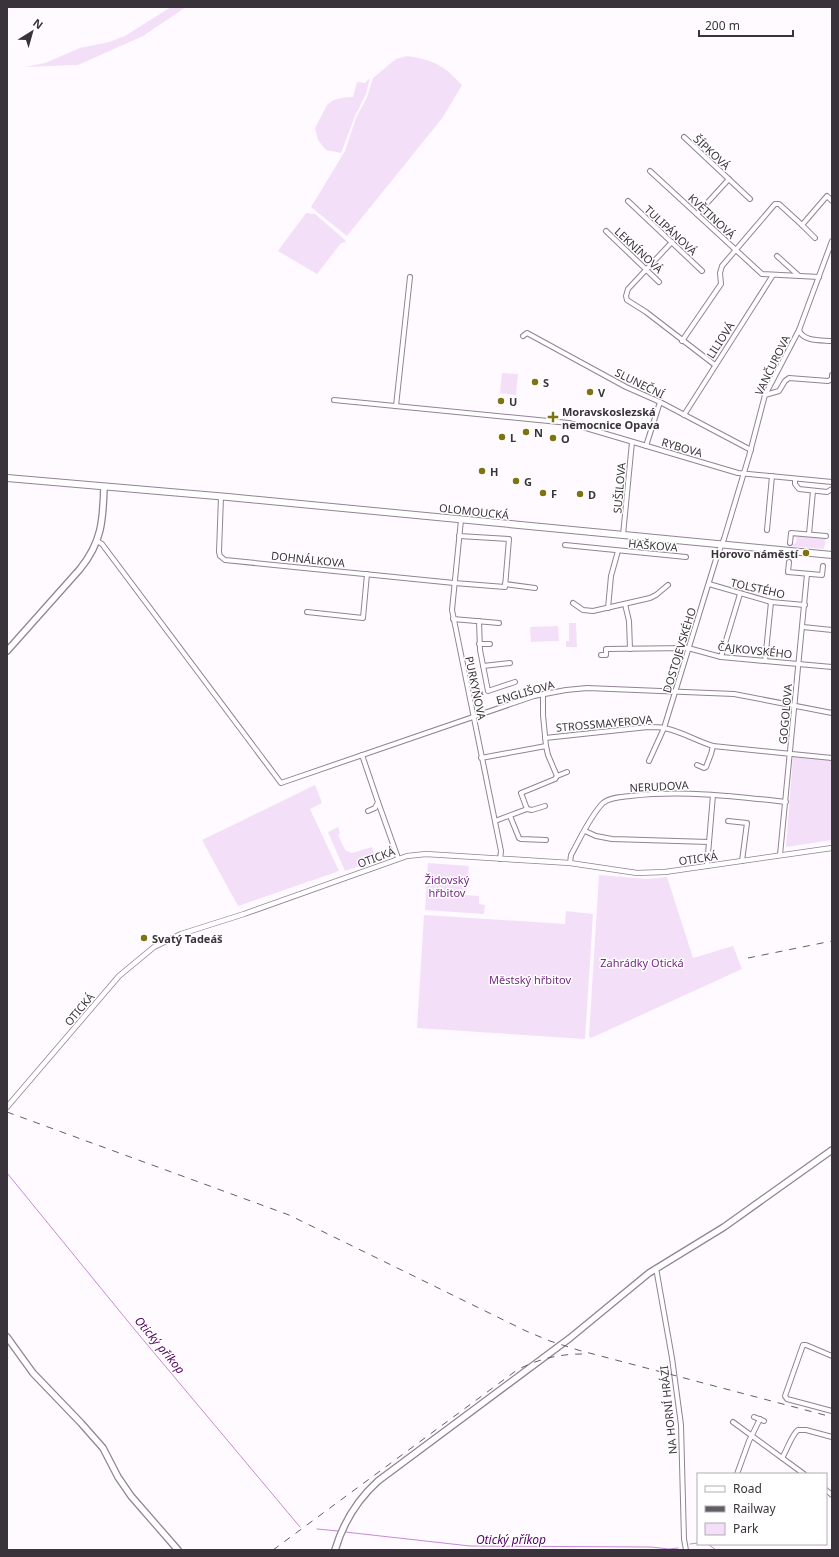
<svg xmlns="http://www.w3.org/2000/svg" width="839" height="1557" viewBox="0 0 839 1557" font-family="'Noto Sans',sans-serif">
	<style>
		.green { fill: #f4dff9 }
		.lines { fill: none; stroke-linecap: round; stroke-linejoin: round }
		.stream { stroke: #c789d5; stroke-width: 1 }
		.minor-casing { stroke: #928295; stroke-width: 6 }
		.tertiary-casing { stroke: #928295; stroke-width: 6 }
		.secondary-casing { stroke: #928295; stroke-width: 8 }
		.primary-casing { stroke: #928295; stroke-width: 8 }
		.minor { stroke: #fff; stroke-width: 4 }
		.tertiary { stroke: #fff; stroke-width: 4.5 }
		.secondary { stroke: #fff; stroke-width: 5.5 }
		.primary { stroke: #fff; stroke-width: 6 }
		.rail { stroke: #645d65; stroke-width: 1; stroke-dasharray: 7 7; stroke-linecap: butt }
		.poi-dot { fill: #7f7213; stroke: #fff; stroke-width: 1.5 }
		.labels { text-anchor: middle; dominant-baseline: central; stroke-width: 3; stroke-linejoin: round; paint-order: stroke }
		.street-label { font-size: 11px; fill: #3a333b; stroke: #fff }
		.poi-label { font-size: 11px; font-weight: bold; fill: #3a333b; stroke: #fff; text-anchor: start }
		.park-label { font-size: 11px; fill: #752a84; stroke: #fff }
		.water-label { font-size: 12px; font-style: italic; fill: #530062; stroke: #fff }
	</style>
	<rect width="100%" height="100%" fill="#fefaff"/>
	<!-- green -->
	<g class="green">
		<polygon points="171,7 186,7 143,36 78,65 25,67 45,63 80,48 109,42 125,36"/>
		<path d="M407 56C434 60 443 65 462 85L443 117 347 236 311 207 345 151 356 118 367 97 373 78 396 59Z"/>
		<path d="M370 78 366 94 355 116 341 153 326 150 318 140 315 128 327 105C334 98 344 97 353 97L357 82 365 83Z"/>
		<polygon points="306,213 315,214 344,239 346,242 341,243 317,274 278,251"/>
		<polygon points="502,373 518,374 516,395 500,393"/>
		<polygon points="797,534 826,537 824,549 789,546 789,544 793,544 796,543"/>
		<polygon points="569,623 576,623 577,647 566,647 566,641 569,641"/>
		<polygon points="558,626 559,641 531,642 530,627"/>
		<polygon points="793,756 832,760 832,840 786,847"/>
		<polygon points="315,785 322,803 310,809 339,871 238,906 202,840"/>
		<polygon points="338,827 340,833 338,835 345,850 352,853 372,847 376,860 345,871 328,832"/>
		<polygon points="428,863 469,866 466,895 479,896 479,904 485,905 484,914 425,910"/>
		<polygon points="599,875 647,879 667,877 693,958 733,946 742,969 591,1038 589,1036"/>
		<polygon points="566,911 593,914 585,1039 417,1028 424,915 565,924"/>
	</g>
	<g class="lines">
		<!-- stream -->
		<g class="stream">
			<polyline points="7,1173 135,1330 300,1527"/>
			<polyline points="317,1529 338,1531"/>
			<polyline points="345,1532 470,1546 651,1547 669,1549 678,1548"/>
			<polyline points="690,1544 698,1543"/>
			<polyline points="708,1544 716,1550"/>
		</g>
		<defs>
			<g id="minor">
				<polyline points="684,137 750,199"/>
				<polyline points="650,171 762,274 819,277"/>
				<polyline points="628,201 702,271"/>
				<polyline points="697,214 729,179"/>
				<polyline points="802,225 815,238"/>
				<polyline points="606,231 659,282"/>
				<polyline points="672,242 628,289 626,296 627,300 646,312 715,365"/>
				<polyline points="777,256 798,275"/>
				<path d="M799 330C803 342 822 340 832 341"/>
				<polyline points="523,336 527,333 626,387 660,402 751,450"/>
				<polyline points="682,341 721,284 720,273 722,266 775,204 779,204 802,225 827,196 832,201"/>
				<polyline points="765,395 779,391 785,381 789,378 828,381 832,379 832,375"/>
				<polyline points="334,400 569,423 738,473 832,482"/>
				<polyline points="396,406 410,277"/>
				<polyline points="684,415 773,275"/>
				<polyline points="646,446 660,402"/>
				<polyline points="795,479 795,484 799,489 827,492 832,489"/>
				<polyline points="221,497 219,552 220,556 225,560 454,583 505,587 509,539 459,536"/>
				<polyline points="461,520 452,610 501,851 500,859"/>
				<polyline points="767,530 772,476"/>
				<polyline points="809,534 813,491"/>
				<polyline points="623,535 632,442"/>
				<polyline points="97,541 102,544 281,783 534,696 566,690 587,688 734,694 832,713"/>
				<polyline points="790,543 791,533 826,536"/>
				<polyline points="565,545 686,557"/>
				<polyline points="789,562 788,572 822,575 823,566"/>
				<polyline points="505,584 535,588"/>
				<polyline points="709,584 771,602 805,605"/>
				<polyline points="573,603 583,610 593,611 650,598 656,595 668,585"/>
				<polyline points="625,604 629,621 630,649"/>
				<polyline points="608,608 611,576 618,551"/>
				<polyline points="307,612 363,618 367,574"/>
				<polyline points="453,619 499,623"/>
				<polyline points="479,621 480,650 488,691 515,682"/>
				<polyline points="803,627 832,630"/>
				<polyline points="479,644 490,644"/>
				<polyline points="601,655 606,655 606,649 688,648 721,657 832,667"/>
				<polyline points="721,657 740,594"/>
				<polyline points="765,661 771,602"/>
				<polyline points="483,666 510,663"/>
				<polyline points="543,694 543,715 546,746 548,755 557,776 567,772"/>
				<path d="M545 738 648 727C654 727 659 727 664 728 681 731 696 741 713 746L832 758"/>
				<polyline points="362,755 378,802 375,808 368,811"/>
				<polyline points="481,758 546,746"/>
				<polyline points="649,761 664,728 717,556 724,539 749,456 765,395 799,330 832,241"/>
				<polyline points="697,765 704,768 706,767 711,754 713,746"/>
				<polyline points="378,802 398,858"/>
				<polyline points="527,809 532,810 545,806"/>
				<polyline points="510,816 519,838 521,839 546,840"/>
				<polyline points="495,821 527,809 521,793 555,779 557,776"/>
				<polyline points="728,821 747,823 742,861"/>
				<polyline points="585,831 596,836 612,839 709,842"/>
				<polyline points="780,855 807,574"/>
				<path d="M570 863 571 855C580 839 590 816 603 803 610 797 622 797 630 796 683 790 733 796 786 802"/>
				<polyline points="707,866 713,795"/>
				<polyline points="656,1268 672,1358 681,1425 684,1539 686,1550"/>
				<polyline points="832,1356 806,1345 803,1345 785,1396 787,1399 832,1411"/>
				<polyline points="754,1417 764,1421"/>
				<polyline points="733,1422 804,1474"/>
				<path d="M782 1458C787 1450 792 1434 798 1430H806L832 1437"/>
				<polyline points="737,1474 749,1441 760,1419"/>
				<polyline points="826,1490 832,1495"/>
			</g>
			<polyline id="tertiary" points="7,1107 119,976 154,947 181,934 244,914 407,856 426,854 570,863 637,873 665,872 832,848"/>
			<g id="secondary">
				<path d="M7 651 80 569C102 542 103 520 104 487"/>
				<polyline points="7,1337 33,1373 81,1423 103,1448 118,1477 131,1496 178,1550"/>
				<path d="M335 1550C343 1523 356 1501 378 1481L570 1338 649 1273 724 1227 832 1150"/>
			</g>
			<polyline id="primary" points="7,478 228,497 832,555"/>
		</defs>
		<!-- minor casing -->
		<use href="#minor" class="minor-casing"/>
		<!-- tertiary casing -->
		<use href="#tertiary" class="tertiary-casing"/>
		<!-- secondary casing -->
		<use href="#secondary" class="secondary-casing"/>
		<!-- primary casing -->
		<use href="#primary" class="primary-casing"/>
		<!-- minor -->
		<use href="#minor" class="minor"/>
		<!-- tertiary -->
		<use href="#tertiary" class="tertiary"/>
		<!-- secondary -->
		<use href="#secondary" class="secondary"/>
		<!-- primary -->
		<use href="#primary" class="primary"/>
		<!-- rail -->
		<g class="rail">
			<polyline points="748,958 832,941"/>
			<polyline points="7,1112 289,1215 526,1331 550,1341 578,1350 832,1417"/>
			<path d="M273 1550 517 1370C538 1359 559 1354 582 1354"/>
		</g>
	</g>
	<!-- markers -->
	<g class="poi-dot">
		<circle cx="535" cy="382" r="4"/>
		<circle cx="590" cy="392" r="4"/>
		<circle cx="501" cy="401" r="4"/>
		<path d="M551 411h4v4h4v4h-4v4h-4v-4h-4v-4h4z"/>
		<circle cx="526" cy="432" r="4"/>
		<circle cx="502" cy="437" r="4"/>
		<circle cx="553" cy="438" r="4"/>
		<circle cx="482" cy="471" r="4"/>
		<circle cx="516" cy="481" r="4"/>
		<circle cx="543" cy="493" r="4"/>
		<circle cx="580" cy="494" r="4"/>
		<circle cx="806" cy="553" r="4"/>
		<circle cx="144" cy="938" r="4"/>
	</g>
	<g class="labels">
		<!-- street labels -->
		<g class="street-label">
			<text transform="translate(712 152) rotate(43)">ŠÍPKOVÁ</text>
			<text transform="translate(712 216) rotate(43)">KVĚTINOVÁ</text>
			<text transform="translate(671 230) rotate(43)">TULIPÁNOVÁ</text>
			<text transform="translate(639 250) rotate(43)">LEKNÍNOVÁ</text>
			<text transform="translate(720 340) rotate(-57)">LILIOVÁ</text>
			<text transform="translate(772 365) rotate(-64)">VANČUROVA</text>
			<text transform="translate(640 383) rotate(26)">SLUNEČNÍ</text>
			<text transform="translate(682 447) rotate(16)">RYBOVA</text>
			<text transform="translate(619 488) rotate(-85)">SUŠILOVA</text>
			<text transform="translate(474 511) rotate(6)">OLOMOUCKÁ</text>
			<text transform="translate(653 545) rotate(5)">HAŠKOVA</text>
			<text transform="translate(308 559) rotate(6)">DOHNÁLKOVA</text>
			<text transform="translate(758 588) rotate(13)">TOLSTÉHO</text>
			<text transform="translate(679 650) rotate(-73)">DOSTOJEVSKÉHO</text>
			<text transform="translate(755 650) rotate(6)">ČAJKOVSKÉHO</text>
			<text transform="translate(476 688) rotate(78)">PURKYŇOVA</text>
			<text transform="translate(525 692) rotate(-16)">ENGLIŠOVA</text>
			<text transform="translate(785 714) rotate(-85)">GOGOLOVA</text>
			<text transform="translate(604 723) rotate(-5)">STROSSMAYEROVA</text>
			<text transform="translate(659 786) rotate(-3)">NERUDOVA</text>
			<text transform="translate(376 857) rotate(-20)">OTICKÁ</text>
			<text transform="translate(698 858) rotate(-8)">OTICKÁ</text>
			<text transform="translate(79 1009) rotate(-50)">OTICKÁ</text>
			<text transform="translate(668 1410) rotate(-96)">NA HORNÍ HRÁZI</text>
		</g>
		<!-- poi labels -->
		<g class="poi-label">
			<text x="543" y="382">S</text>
			<text x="598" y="392">V</text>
			<text x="509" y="401">U</text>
			<text x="562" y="411">Moravskoslezská<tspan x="562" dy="13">nemocnice Opava</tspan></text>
			<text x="534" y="432">N</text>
			<text x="510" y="437">L</text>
			<text x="561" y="438">O</text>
			<text x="490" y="471">H</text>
			<text x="524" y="481">G</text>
			<text x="551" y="493">F</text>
			<text x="588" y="494">D</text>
			<text x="798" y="553" text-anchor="end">Horovo náměstí</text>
			<text x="152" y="938">Svatý Tadeáš</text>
		</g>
		<!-- park labels -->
		<g class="park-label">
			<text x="447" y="879">Židovský<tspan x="447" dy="13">hřbitov</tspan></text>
			<text x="642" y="962">Zahrádky Otická</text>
			<text x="530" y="979">Městský hřbitov</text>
		</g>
		<!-- water labels -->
		<g class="water-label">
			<text transform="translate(160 1345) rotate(50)">Otický příkop</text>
			<text x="511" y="1539">Otický příkop</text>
		</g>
	</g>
	<!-- border -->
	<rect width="839" height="1557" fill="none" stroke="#3a333b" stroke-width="16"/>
	<!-- legend -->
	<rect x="697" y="1473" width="130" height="72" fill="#ffffff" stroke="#b0adb1"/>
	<rect x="705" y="1486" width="20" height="6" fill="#ffffff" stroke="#b0adb1"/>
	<text x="733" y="1493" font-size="12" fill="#3a333b">Road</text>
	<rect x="705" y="1506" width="20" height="6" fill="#645d65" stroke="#b0adb1"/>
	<text x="733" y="1513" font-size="12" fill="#3a333b">Railway</text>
	<rect x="705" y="1523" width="20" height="12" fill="#f4dff9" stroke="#b0adb1"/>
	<text x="733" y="1533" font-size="12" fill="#3a333b">Park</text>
	<!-- north arrow -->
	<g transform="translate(32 32) rotate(37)" stroke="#ffffff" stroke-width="3" paint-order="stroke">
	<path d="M0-3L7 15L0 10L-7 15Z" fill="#3a333b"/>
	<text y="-6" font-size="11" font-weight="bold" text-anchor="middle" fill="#3a333b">N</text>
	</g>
	<!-- scale -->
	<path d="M699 30v6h94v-6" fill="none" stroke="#3a333b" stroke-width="2"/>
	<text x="705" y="30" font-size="12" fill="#3a333b" stroke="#ffffff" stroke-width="3" paint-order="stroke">200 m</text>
</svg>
